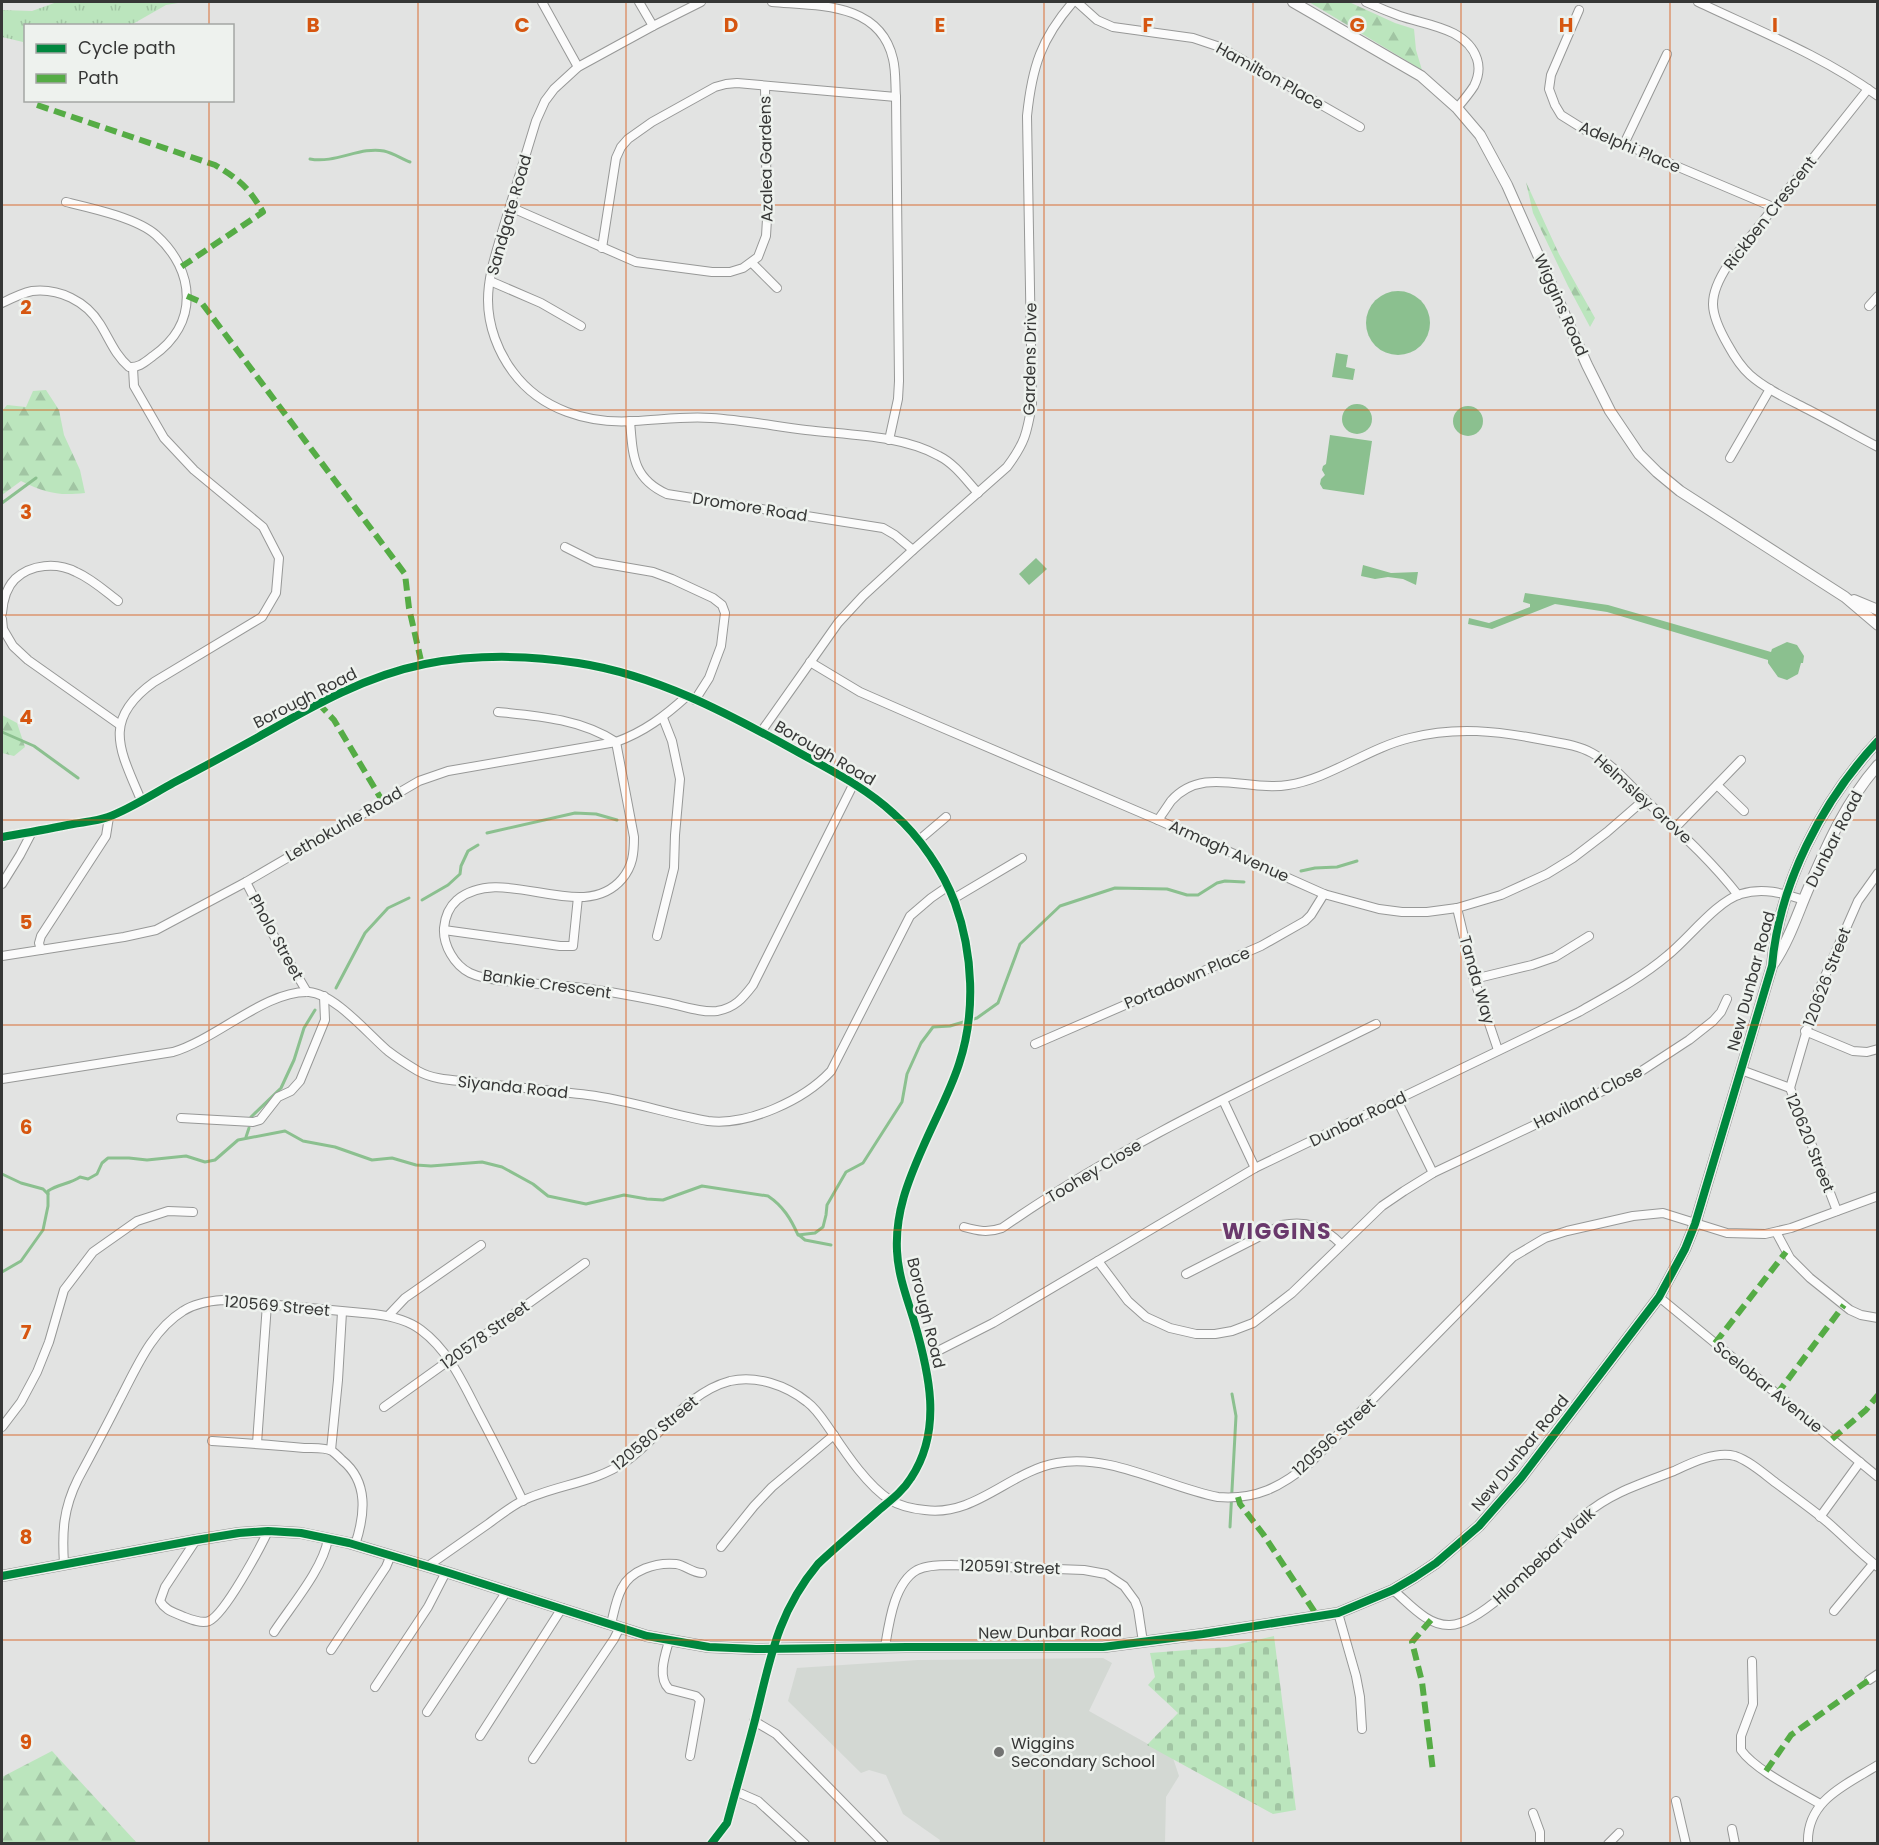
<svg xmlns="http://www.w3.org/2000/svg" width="1879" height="1845" viewBox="0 0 1879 1845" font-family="Poppins,sans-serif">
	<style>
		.built { fill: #d3d8d3 }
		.grass { fill: url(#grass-tufts) }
		.forest { fill: url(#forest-firs) }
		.cemetery { fill: url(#cemetery-stones) }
		.water { fill: #8bc08f }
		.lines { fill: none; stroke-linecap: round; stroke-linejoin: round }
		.stream { stroke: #8bc08f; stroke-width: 3 }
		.minor-casing { stroke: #979897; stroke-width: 10 }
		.tertiary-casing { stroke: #979897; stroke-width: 12 }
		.minor { stroke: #fbfbfb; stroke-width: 8 }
		.tertiary { stroke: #fbfbfb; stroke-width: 10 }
		.quiet { stroke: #55ac45; stroke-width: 6; stroke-dasharray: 12 6; stroke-linecap: butt }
		.cycleway-casing { stroke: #eef2ee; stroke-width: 11 }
		.cycleway { stroke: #00873e; stroke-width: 8 }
		.grid { fill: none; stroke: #d65610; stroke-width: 1.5; stroke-opacity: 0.55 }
		.poi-dot { fill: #727372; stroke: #eef2ee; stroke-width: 2 }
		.labels { text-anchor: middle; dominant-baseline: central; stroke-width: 5; stroke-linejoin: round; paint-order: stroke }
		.street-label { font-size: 16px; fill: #363736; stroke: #eef2ee }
		.poi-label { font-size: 16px; fill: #363736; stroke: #eef2ee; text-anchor: start }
		.district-label { font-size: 22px; font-weight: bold; letter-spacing: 1.5px; fill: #6a396c; stroke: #eef2ee }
		.grid-label { font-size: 20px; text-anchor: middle; font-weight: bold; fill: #d65610; stroke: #eef2ee; stroke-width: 5; stroke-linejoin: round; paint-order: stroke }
	</style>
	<defs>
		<pattern id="grass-tufts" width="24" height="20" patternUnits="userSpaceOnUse" patternTransform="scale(1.5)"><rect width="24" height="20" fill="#bbe5bd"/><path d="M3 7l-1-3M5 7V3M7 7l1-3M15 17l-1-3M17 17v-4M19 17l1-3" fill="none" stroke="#a1c5a3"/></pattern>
		<pattern id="forest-firs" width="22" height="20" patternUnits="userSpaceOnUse" patternTransform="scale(1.5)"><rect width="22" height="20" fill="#bbe5bd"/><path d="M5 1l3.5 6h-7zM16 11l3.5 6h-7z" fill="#a1c5a3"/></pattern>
		<pattern id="cemetery-stones" width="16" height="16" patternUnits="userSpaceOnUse" patternTransform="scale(1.5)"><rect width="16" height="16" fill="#bbe5bd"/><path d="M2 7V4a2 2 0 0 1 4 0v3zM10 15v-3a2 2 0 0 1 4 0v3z" fill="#a1c5a3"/></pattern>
	</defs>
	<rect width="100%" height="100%" fill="#e2e3e2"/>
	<!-- built -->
	<polygon class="built" points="1103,1658 1112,1663 1089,1711 1173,1758 1179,1776 1166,1797 1165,1843 939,1843 940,1840 903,1814 886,1775 869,1770 861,1773 788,1701 797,1668 918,1660"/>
	<!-- grass -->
	<polygon class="grass" points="57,2 184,2 166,5 131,25 26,26 25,51 23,42 2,37 2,10 32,11"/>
	<!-- forest -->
	<g class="forest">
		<polygon points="1309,2 1349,2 1395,23 1414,29 1416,50 1422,70"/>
		<polygon points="1526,182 1559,254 1595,318 1590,327 1568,286 1533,213"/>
		<path d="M46 390 59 410 64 435 80 470 85 493C58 496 46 493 21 481L2 495V411L7 405 26 407 33 391Z"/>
		<polygon points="2,715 17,723 25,747 14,756 2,753"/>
		<polygon points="52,1751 137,1843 2,1843 2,1777"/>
	</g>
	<!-- cemetery -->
	<polygon class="cemetery" points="1274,1636 1296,1810 1273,1814 1147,1745 1178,1713 1148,1685 1155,1677 1150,1653 1227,1647"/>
	<!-- water -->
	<g class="water">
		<circle cx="1398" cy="323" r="32"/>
		<polygon points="1336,353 1348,355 1346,367 1355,369 1353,380 1332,377"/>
		<circle cx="1357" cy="419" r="15"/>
		<circle cx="1468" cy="421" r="15"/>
		<polygon points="1330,435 1372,441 1364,495 1323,489 1320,484 1321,479 1325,475 1322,470 1323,466 1326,464"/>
		<polygon points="1036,558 1047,569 1029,585 1019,574"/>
		<polygon points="1363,565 1391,573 1418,572 1416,585 1403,579 1388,577 1375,579 1361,576"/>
		<polygon points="1525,593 1608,605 1771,652 1772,649 1787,642 1797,645 1804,656 1803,663 1801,663 1798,674 1787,680 1778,677 1768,663 1768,660 1607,612 1555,604 1492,629 1468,624 1469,618 1489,623 1530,607 1530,604 1523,602"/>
	</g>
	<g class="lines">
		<!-- stream -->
		<g class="stream">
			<path d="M310 159C335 164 361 146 384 151 393 153 402 159 410 162"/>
			<polyline points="2,503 36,478"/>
			<polyline points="2,732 34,746 78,778"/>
			<polyline points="487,833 575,813 596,814 617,820"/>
			<polyline points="1301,871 1315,868 1337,867 1357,861"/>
			<polyline points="422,900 448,885 460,874 461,866 468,851 478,845"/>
			<polyline points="336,988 365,933 388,908 409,898"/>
			<polyline points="251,1117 281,1088 294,1060 304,1028 315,1010"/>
			<polyline points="246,1137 249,1128"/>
			<polyline points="2,1174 21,1183 43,1189 48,1194"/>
			<polyline points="799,1235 805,1240 831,1245"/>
			<path d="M2 1272 21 1261 43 1230 48 1206V1191C58 1184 70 1184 80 1177L88 1179 97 1174 102 1163 108 1158H129L147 1160 186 1156 205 1162 215 1160 238 1140 285 1131 303 1141 335 1147 372 1160 392 1158 416 1165 431 1166 482 1162 502 1167 533 1184 548 1196 586 1204 624 1195 647 1199 663 1200 702 1186 768 1196C783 1206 791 1219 798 1235L815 1233 823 1227 826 1215 827 1205 846 1172 863 1163 902 1102 907 1074 921 1043 933 1027 950 1026 977 1018 998 1003 1020 944 1060 906 1115 888 1167 889 1187 895H1198L1217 883 1225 881 1244 882"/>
			<polyline points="1230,1527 1236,1416 1232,1394"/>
		</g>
		<defs>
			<g id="minor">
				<polyline points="542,2 578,67"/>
				<polyline points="639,2 653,26"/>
				<path d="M701 2 653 26 578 67 554 89 545 101 536 121C525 157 514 193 503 229 496 253 488 276 488 300 488 326 498 352 513 372 541 410 588 424 634 421 659 420 685 416 711 418 743 420 774 426 806 430 847 435 902 435 939 456 955 464 966 480 978 493"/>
				<path d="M772 2C818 6 880 2 893 59 896 71 895 84 896 97L899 381 898 399 889 440"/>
				<polyline points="1077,2 1097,20 1113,27 1193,38 1220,47 1360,127"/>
				<path d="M1366 2C1377 7 1389 12 1400 16 1426 25 1467 28 1477 59 1480 68 1478 78 1474 86 1469 94 1463 101 1457 108"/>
				<path d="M1698 2C1759 31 1823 56 1878 96"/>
				<polyline points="1579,10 1551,75 1549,89 1555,105 1561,115 1585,130 1624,144 1773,207"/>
				<path d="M1868 89 1728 265C1707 297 1709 312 1728 345 1734 356 1740 366 1750 375 1766 389 1786 398 1805 408 1829 420 1853 434 1878 447"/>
				<polyline points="1624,144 1667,54"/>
				<polyline points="510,207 636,262 712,272 730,272 743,268 758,257 766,236 767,219 765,86"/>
				<polyline points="602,248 616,158 621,147 628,139 652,122 715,87 726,84 737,83 896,97"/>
				<polyline points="752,263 777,288"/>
				<polyline points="490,281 541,303 581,326"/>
				<path d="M2 303C10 299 22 293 32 291 59 288 86 301 100 324 110 340 115 355 129 367 139 368 145 362 153 356 199 324 196 271 156 235 137 218 91 208 66 202"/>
				<polyline points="1869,306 1878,296"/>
				<path d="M133 368 134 386 164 438 194 470 263 527 279 558 276 593 262 617 154 682C101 720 120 750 141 800"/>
				<path d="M630 421C633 455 632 478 667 494L883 528 895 535 913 550"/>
				<polyline points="1730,458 1770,389"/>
				<polyline points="565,547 595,562 653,572 672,579 713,598 722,605 725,613 721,646 709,678 695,700"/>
				<path d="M2 613C3 601 6 588 15 579 31 564 57 562 76 572 92 579 105 591 118 601"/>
				<polyline points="2,619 3,629 13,646 28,660 120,725"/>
				<polyline points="810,662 860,692 931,723 1158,820 1324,894 1379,909 1402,912 1427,912 1457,908 1501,895 1547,874 1573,858 1607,832 1645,799"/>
				<path d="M498 712C539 716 580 719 616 742L634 837C634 853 633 866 622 879 582 926 503 862 457 900 449 907 445 917 444 928 443 945 454 965 470 973 491 983 540 983 565 986 599 989 634 996 668 1003 683 1006 702 1013 717 1011 735 1008 743 998 753 985L854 783"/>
				<path d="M761 732 838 623 863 596 913 550 1007 467C1025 443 1027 433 1032 404L1027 116C1032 67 1041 39 1073 2"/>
				<polyline points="1717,785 1744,811"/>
				<path d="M1158 820C1163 813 1167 807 1171 801 1203 765 1248 792 1288 785 1329 779 1368 748 1410 738 1456 726 1498 731 1544 740 1560 743 1578 745 1592 753 1612 764 1627 782 1643 798 1676 829 1710 859 1738 895"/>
				<polyline points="1676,827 1741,760"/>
				<path d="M2 837C25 833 49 829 73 824 84 822 97 821 108 817 128 810 153 794 173 783 202 768 231 752 260 736 313 706 365 676 425 664 477 654 527 655 578 663 656 675 727 713 796 751 830 770 865 787 894 814 920 837 943 871 955 903 973 953 976 1013 959 1064 950 1092 935 1119 923 1147 908 1181 895 1213 897 1251 898 1275 907 1298 914 1321 929 1372 943 1430 911 1478 903 1491 891 1500 879 1510 859 1528 838 1545 818 1564 777 1613 770 1660 755 1720 746 1755 736 1789 727 1823L711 1844"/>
				<polyline points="919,840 946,817"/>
				<polyline points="246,882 271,931 307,992"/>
				<polyline points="2,884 20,855 32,832"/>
				<polyline points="953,899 1022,858"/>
				<polyline points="1457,908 1474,979 1498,1050"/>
				<polyline points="444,930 560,946 573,946 578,897"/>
				<polyline points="657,936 674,868 675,835 680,779 672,741 663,718"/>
				<polyline points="41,950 39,943 41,936 106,836 109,817"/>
				<path d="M2 956 124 937 156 930 246 882 419 781 448 771 616 742C644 732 665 716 687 696"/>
				<polyline points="1474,979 1532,965 1555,957 1589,936"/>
				<polyline points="1805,1031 1853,1051 1867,1052 1878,1049"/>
				<polyline points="1035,1044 1261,946 1305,921 1311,915 1324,894"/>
				<polyline points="1741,1070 1790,1088 1837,1211"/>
				<path d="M2 1079 173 1052C217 1039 266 990 309 992 335 994 368 1034 388 1051 397 1058 408 1065 418 1071 434 1080 453 1080 471 1082 510 1087 549 1090 588 1095 629 1100 668 1114 708 1121 748 1126 804 1100 831 1071L910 916 931 898 947 887"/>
				<polyline points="1790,1088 1818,992 1858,901 1878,873"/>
				<polyline points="1223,1100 1255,1168"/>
				<polyline points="1397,1100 1433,1173"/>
				<polyline points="181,1118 253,1122 260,1120 278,1097 291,1091 300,1081 325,1020 324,996"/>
				<path d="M964 1227C978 1231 988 1233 1002 1228 1119 1146 1248 1087 1376 1024"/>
				<polyline points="1776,1232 1790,1258 1810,1278 1850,1310 1861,1315 1878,1318"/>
				<polyline points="1098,1261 1128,1301 1146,1317 1170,1328 1196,1334 1215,1334 1232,1331 1253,1323 1292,1293 1382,1206 1404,1191 1433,1173 1562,1112 1643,1070 1689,1040 1713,1021 1721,1012 1727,999"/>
				<path d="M1186 1274 1282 1225C1307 1220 1324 1227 1341 1244"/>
				<polyline points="1659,1297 1878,1477"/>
				<polyline points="388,1316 405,1298 481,1245"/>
				<path d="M924 1358 993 1323 1255 1168 1579 1012C1609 995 1641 978 1668 955 1688 939 1717 901 1741 894 1763 887 1782 893 1804 900"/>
				<polyline points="384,1407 585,1263"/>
				<polyline points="2,1427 21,1402 37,1372 49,1342 64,1290 93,1252 137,1221 168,1211 193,1212"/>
				<path d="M212 1441C243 1443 273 1445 304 1448 312 1448 325 1447 332 1451 335 1453 339 1457 342 1460 369 1482 365 1515 355 1545"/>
				<polyline points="257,1443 267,1304"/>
				<polyline points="331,1450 338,1380 342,1312"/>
				<polyline points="1820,1517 1860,1462"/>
				<path d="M196 1540 165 1587 160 1601C165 1610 173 1612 182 1616 190 1619 201 1624 209 1621 225 1614 260 1548 268 1531"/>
				<polyline points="721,1547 754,1506 772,1487 834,1435"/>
				<path d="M64 1564C62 1532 63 1509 78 1479 92 1453 106 1427 119 1401 136 1369 151 1331 183 1311 195 1303 209 1301 223 1300L374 1314C390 1316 408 1320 421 1330 448 1350 462 1381 477 1410 493 1440 508 1470 523 1501"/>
				<path d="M428 1566C448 1552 468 1538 488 1524 499 1516 510 1507 522 1501 555 1485 595 1483 625 1462 661 1437 685 1393 730 1381 756 1375 786 1385 807 1402 818 1410 825 1423 833 1434 847 1455 868 1486 890 1500 900 1506 914 1509 925 1510 975 1517 1010 1471 1057 1463 1109 1453 1167 1487 1218 1497 1256 1500 1281 1487 1310 1463L1501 1269 1513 1257 1545 1238 1567 1231 1633 1216 1663 1213 1727 1233 1765 1234 1791 1228 1878 1196"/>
				<path d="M1393 1590C1409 1603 1427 1626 1450 1625 1487 1624 1556 1541 1585 1515 1610 1493 1643 1483 1674 1471 1691 1463 1715 1451 1735 1456 1750 1461 1764 1474 1776 1483 1791 1494 1806 1505 1820 1516 1840 1532 1857 1551 1878 1567"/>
				<polyline points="1834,1611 1873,1564"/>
				<polyline points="1338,1613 1356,1676 1360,1697 1362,1729"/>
				<path d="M611 1624C614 1612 616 1599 622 1588 631 1570 656 1562 676 1564 685 1565 692 1573 702 1573"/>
				<path d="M274 1632C291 1606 323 1569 328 1539"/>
				<path d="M669 1641C665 1655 657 1677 669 1689L696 1696 700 1700 690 1756"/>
				<path d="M885 1647C889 1623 894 1583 917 1570 927 1565 940 1565 950 1565L1084 1570 1106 1574 1124 1586 1135 1601 1138 1609 1143 1642"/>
				<polyline points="331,1650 386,1567 391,1555"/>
				<path d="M1752 1661 1753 1704 1741 1736V1750C1755 1770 1798 1791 1820 1804"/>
				<polyline points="1869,1680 1878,1674"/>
				<polyline points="375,1687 428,1607 446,1572"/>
				<polyline points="427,1712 507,1591"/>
				<polyline points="754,1721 776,1734 884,1844"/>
				<polyline points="480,1736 562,1608"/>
				<polyline points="533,1759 614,1639 620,1627"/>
				<polyline points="735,1791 758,1801 805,1844"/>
				<polyline points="1676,1801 1686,1844"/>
				<polyline points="1533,1813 1540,1832 1540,1844"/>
				<polyline points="1732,1829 1735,1844"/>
				<polyline points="1608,1844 1619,1833"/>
				<path d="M1808 1844C1806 1800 1846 1785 1878 1765"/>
			</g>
			<g id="tertiary">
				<polyline points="1293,2 1421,76 1457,108 1480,135 1507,185 1587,365 1610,411 1639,454 1657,472 1680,491 1845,597 1878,625"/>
				<polyline points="1854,600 1878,610"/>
				<path d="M1774 963C1790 939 1798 912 1809 887 1827 845 1847 800 1878 765"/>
				<path d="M2 1576 196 1540 239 1533 268 1531 301 1533 349 1543 446 1572 647 1636 709 1647 756 1649 906 1647H1103L1203 1634 1338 1613 1393 1590 1415 1577 1436 1563 1479 1526 1521 1478 1659 1297 1685 1249 1695 1224 1772 966C1779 884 1822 801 1878 741"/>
			</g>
		</defs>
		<!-- minor casing -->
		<use href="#minor" class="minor-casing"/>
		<!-- tertiary casing -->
		<use href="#tertiary" class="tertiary-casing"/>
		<!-- minor -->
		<use href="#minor" class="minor"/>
		<!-- tertiary -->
		<use href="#tertiary" class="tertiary"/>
		<!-- quiet -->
		<g class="quiet">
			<path d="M37 105 215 165C240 180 248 187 263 212L181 267"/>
			<polyline points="187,296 201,302 405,574 409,608 422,665"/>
			<polyline points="318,703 334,720 383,802"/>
			<polyline points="1715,1343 1786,1252"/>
			<polyline points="1777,1394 1844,1305"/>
			<polyline points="1832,1439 1866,1410 1878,1395"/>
			<polyline points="1238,1497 1240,1504 1263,1534 1318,1617"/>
			<polyline points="1431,1620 1412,1642 1422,1682 1433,1771"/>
			<polyline points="1766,1771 1791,1735 1869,1680"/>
		</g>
		<defs>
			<g id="cycleway">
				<path d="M2 837C25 833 49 829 73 824 84 822 97 821 108 817 128 810 153 794 173 783 202 768 231 752 260 736 313 706 365 676 425 664 477 654 527 655 578 663 656 675 727 713 796 751 830 770 865 787 894 814 920 837 943 871 955 903 973 953 976 1013 959 1064 950 1092 935 1119 923 1147 908 1181 895 1213 897 1251 898 1275 907 1298 914 1321 929 1372 943 1430 911 1478 903 1491 891 1500 879 1510 859 1528 838 1545 818 1564 777 1613 770 1660 755 1720 746 1755 736 1789 727 1823L711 1844"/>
				<path d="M2 1576 196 1540 239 1533 268 1531 301 1533 349 1543 446 1572 647 1636 709 1647 756 1649 906 1647H1103L1203 1634 1338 1613 1393 1590 1415 1577 1436 1563 1479 1526 1521 1478 1659 1297 1685 1249 1695 1224 1772 966C1779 884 1822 801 1878 741"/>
			</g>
		</defs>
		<!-- cycleway casing -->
		<use href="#cycleway" class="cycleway-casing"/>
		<!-- cycleway -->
		<use href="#cycleway" class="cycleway"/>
	</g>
	<!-- grid -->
	<path class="grid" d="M209 2V26M418 2V1844M626 2V1844M835 2V1844M1044 2V1844M1253 2V1844M1461 2V1844M1670 2V1844M209 100V1844M2 205H1878M2 410H1878M2 615H1878M2 820H1878M2 1025H1878M2 1230H1878M2 1435H1878M2 1640H1878"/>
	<!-- markers -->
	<circle class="poi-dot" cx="999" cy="1752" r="6"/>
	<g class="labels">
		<!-- street labels -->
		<g class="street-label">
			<text transform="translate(1270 76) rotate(29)">Hamilton Place</text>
			<text transform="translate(1630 147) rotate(23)">Adelphi Place</text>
			<text transform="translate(766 159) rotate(-91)">Azalea Gardens</text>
			<text transform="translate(1770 213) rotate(-52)">Rickben Crescent</text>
			<text transform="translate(509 215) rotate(-74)">Sandgate Road</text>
			<text transform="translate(1561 305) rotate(66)">Wiggins Road</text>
			<text transform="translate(1030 359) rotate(-89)">Gardens Drive</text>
			<text transform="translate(750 507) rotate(9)">Dromore Road</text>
			<text transform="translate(305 698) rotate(-27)">Borough Road</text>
			<text transform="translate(825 753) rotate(30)">Borough Road</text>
			<text transform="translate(1643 799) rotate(42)">Helmsley Grove</text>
			<text transform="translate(344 824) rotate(-30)">Lethokuhle Road</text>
			<text transform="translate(1834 839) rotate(-63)">Dunbar Road</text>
			<text transform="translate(1229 851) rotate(24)">Armagh Avenue</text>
			<text transform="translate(276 937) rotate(61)">Pholo Street</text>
			<text transform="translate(1827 977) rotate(-69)">120626 Street</text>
			<text transform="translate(1187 978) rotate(-23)">Portadown Place</text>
			<text transform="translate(1477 980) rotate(74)">Tanda Way</text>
			<text transform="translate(1751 981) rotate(-75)">New Dunbar Road</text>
			<text transform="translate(547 984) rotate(8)">Bankie Crescent</text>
			<text transform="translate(513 1087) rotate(6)">Siyanda Road</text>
			<text transform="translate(1588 1097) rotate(-27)">Haviland Close</text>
			<text transform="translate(1358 1119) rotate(-26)">Dunbar Road</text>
			<text transform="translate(1810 1143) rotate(68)">120620 Street</text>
			<text transform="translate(1094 1171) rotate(-31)">Toohey Close</text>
			<text transform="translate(277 1306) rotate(5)">120569 Street</text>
			<text transform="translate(926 1313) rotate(76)">Borough Road</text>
			<text transform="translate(485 1335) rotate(-36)">120578 Street</text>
			<text transform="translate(1768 1387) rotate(39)">Scelobar Avenue</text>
			<text transform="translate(655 1433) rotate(-40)">120580 Street</text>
			<text transform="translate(1334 1437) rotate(-43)">120596 Street</text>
			<text transform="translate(1520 1453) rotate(-51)">New Dunbar Road</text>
			<text transform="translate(1544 1556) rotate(-43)">Hlombebar Walk</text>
			<text transform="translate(1010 1567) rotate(2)">120591 Street</text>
			<text transform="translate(1050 1632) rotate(-1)">New Dunbar Road</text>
		</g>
		<!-- poi labels -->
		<g class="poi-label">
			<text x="1011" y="1743">Wiggins<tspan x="1011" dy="18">Secondary School</tspan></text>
		</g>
		<!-- district labels -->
		<g class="district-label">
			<text x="1277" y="1231">WIGGINS</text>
		</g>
	</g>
	<g class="grid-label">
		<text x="313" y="32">B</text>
		<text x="522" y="32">C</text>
		<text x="731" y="32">D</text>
		<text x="940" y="32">E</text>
		<text x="1148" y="32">F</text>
		<text x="1357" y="32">G</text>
		<text x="1566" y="32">H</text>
		<text x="1775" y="32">I</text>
		<text x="26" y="314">2</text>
		<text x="26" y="519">3</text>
		<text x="26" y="724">4</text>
		<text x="26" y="929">5</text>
		<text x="26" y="1134">6</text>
		<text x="26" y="1339">7</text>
		<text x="26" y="1544">8</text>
		<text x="26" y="1749">9</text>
	</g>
	<!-- border -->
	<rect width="1879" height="1845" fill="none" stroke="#363736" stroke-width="6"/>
	<!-- legend -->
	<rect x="24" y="24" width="210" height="78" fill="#eef2ee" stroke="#a4a7a4" stroke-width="1.5"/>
	<rect x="36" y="44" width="30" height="9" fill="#00873e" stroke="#a4a7a4" stroke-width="1.5"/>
	<text x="78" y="54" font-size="18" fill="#363736">Cycle path</text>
	<rect x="36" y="74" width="30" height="9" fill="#55ac45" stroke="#a4a7a4" stroke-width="1.5"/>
	<text x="78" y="84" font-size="18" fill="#363736">Path</text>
</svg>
